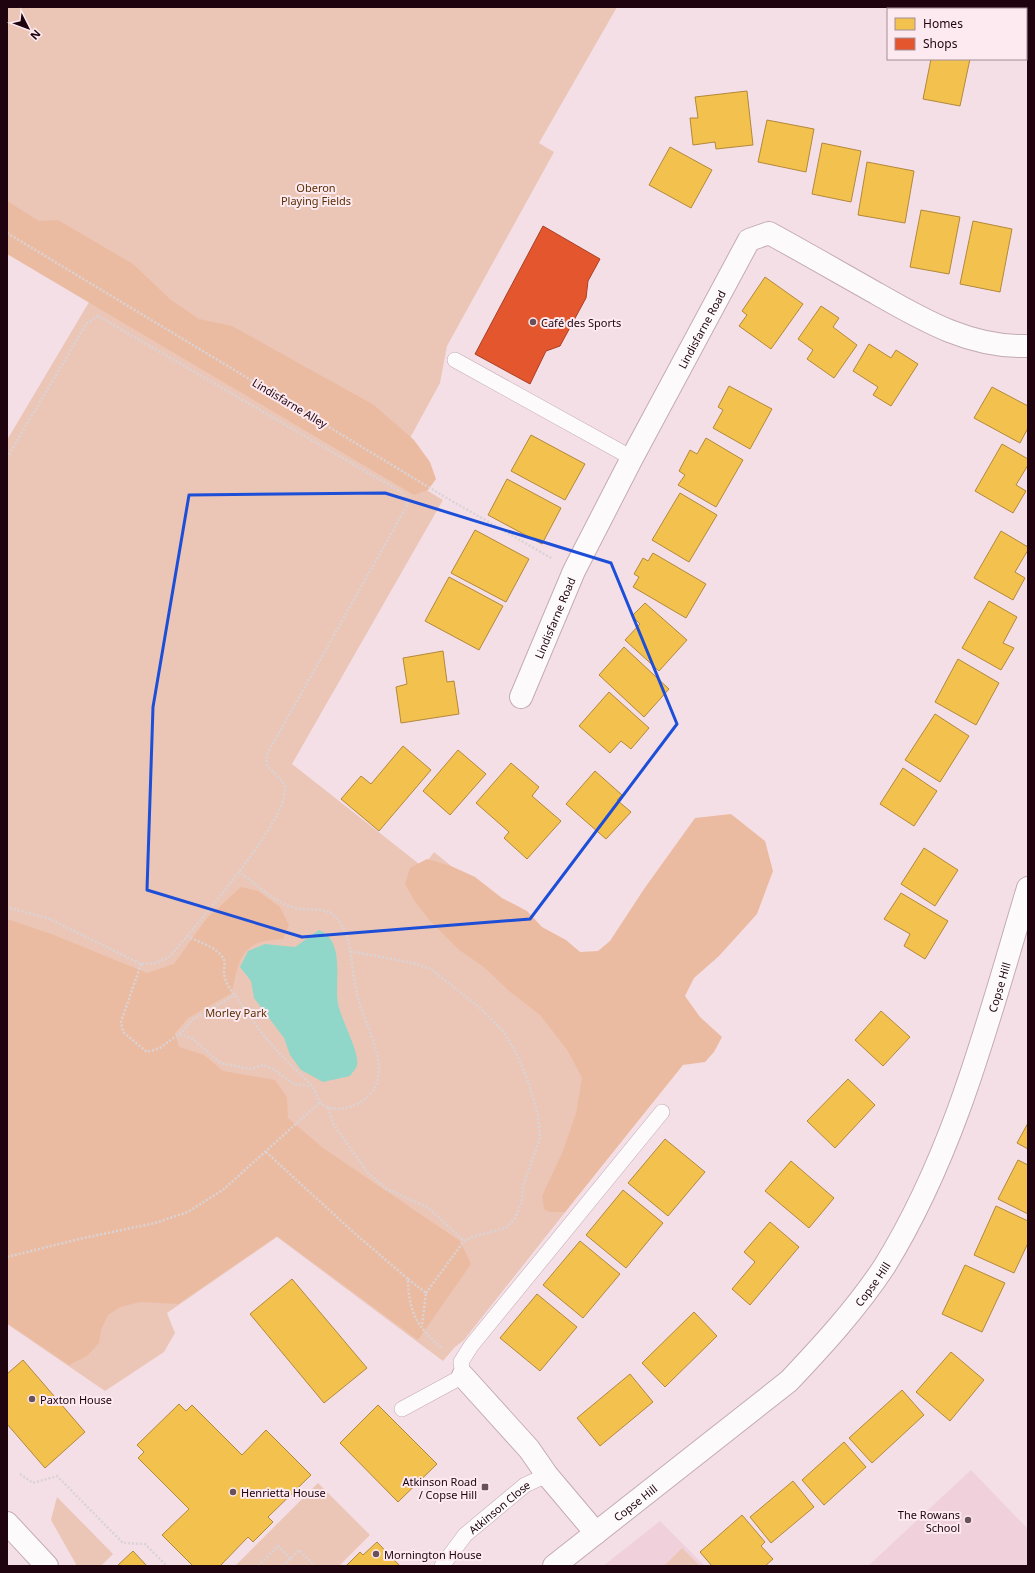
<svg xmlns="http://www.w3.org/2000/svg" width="1035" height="1573" viewBox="0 0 1035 1573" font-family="'Noto Sans',sans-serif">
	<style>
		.built { fill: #f0d1db }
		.green { fill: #ebc6b6 }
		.forest { fill: #ebbba1 }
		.water { fill: #91d7c9 }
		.homes { fill: #f2c14e; stroke: #b3883b }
		.shops { fill: #e4572e; stroke: #a93e24 }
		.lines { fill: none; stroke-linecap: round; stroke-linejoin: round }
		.service-casing { stroke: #c4abb4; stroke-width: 16 }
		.minor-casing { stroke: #c4abb4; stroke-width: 24 }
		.tertiary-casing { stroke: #c4abb4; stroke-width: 24 }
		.path { stroke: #dad3d6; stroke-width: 2.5; stroke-dasharray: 2 2; stroke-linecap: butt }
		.service { stroke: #fdfafb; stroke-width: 15 }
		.minor { stroke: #fdfafb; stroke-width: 22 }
		.tertiary { stroke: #fdfafb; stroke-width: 22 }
		.marked { fill: none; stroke: #1d4ed8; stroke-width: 3; stroke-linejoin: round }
		.poi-dot { fill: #6a505a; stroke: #fdeaf0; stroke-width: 1.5 }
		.labels { text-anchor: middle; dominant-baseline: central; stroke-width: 4; stroke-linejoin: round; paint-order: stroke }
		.park-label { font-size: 11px; fill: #5b2e03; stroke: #fdeaf0 }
		.poi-label { font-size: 11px; fill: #1f030e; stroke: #fdeaf0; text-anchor: start }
		.street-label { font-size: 11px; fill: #1f030e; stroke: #fdeaf0 }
	</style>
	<rect width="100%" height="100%" fill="#f4dfe6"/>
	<!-- built -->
	<g class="built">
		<polygon points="971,1470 1028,1529 1028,1566 868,1566"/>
		<polygon points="660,1521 705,1566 603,1566"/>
	</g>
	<!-- green -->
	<g class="green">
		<polygon points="7,7 617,7 539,143 554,152 447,346 440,383 397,462 7,222"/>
		<polygon points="95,292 443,500 292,764 423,867 434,852 687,1058 464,1340 454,1348 443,1361 277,1237 167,1313 175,1333 164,1352 105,1391 7,1324 7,440"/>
		<polygon points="318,1483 370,1535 339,1566 235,1566"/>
		<polygon points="57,1497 113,1554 101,1566 77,1566 51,1520"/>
		<polygon points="682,1548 700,1566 664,1566"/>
	</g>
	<!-- forest -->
	<g class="forest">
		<polygon points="7,201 39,221 58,220 133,264 171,300 199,319 232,326 374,405 414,440 430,462 436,479 428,490 414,495 7,254"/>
		<polygon points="731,814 765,841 773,871 757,914 719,956 694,978 685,996 700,1017 722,1037 714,1052 705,1062 683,1065 565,1212 550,1212 544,1209 542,1196 563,1151 576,1113 582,1078 568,1051 540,1015 509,991 485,968 458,949 430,921 414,900 405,884 410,868 427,859 451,866 475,877 502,898 527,911 542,927 566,940 580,952 598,951 610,941 644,889 695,818"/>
		<path d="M241 887 258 891 280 907 289 925 283 939C276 940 268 940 261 942 239 948 236 973 232 993L188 1018 175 1033 179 1047 204 1055 223 1071 275 1080 287 1097 288 1118 323 1148 460 1241 471 1264 418 1340 277 1236 178 1304 140 1302 120 1307 108 1315 101 1330 99 1343 87 1356 69 1365 7 1323V919L54 935 147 973 174 964 207 918Z"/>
	</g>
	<!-- water -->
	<path class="water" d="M319 930C346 942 334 980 338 1003 340 1018 360 1052 357 1065 356 1069 352 1073 350 1076L323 1082 301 1070 290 1055 284 1038 254 998 251 981 240 967 248 951 265 944 295 947Z"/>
	<!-- homes -->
	<g class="homes">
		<rect x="915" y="7" width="51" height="2"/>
		<polygon points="931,59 970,59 960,106 923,99"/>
		<polygon points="747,91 753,145 716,149 715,142 693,145 690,118 698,118 695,97"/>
		<polygon points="767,120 814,129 806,172 758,162"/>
		<polygon points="822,143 861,151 851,202 812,194"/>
		<polygon points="670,147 712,170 691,208 649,185"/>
		<polygon points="867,162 914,171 905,223 858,215"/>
		<polygon points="921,210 960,217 949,274 910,267"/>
		<polygon points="973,221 1012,229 1000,292 960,284"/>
		<polygon points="765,277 803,304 771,349 739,326 747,315 742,311"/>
		<polygon points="821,306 839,318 833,327 857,345 834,378 807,359 813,350 798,339"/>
		<polygon points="869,344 891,358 896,350 918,364 891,406 873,395 878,387 853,371"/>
		<polygon points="729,386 772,409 750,449 713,428 723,410 718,407"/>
		<polygon points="992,387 1028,406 1028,428 1020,443 974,418"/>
		<polygon points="531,435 585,464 565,500 511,471"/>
		<polygon points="706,438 743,460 716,507 678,485 685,475 679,471 690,450 697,454"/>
		<polygon points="1002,444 1028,459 1028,465 1016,485 1026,491 1013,513 975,491"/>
		<polygon points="507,479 561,508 542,544 488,515"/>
		<polygon points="680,493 717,515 689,562 652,540"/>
		<polygon points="475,530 529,559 506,602 451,573"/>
		<polygon points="1001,531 1028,547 1028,550 1015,572 1025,578 1013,600 974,578"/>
		<polygon points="653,553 706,584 686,618 633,587 639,577 634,574 643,558 648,561"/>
		<polygon points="449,577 503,606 479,650 425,621"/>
		<polygon points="989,601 1017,617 1003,643 1014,648 1001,670 962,648"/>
		<polygon points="645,603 687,640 659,671 625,640 640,624 632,616"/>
		<polygon points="624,647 669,689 644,717 599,675"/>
		<polygon points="443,651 447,682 454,681 459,714 401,723 396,687 407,684 403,658"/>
		<polygon points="958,659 999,683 976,725 935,702"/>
		<polygon points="609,692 649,728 631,749 621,741 610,753 579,726"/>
		<polygon points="935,714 969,736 940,782 905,760"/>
		<polygon points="403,746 431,770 379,831 341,799 361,776 371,784"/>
		<polygon points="458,750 486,774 450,815 423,791"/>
		<polygon points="511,763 539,787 532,796 561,821 527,859 504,838 509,832 476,803"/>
		<polygon points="903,768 937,791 914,826 880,804"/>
		<polygon points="595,771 622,795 617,800 631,812 606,839 566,804"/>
		<polygon points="924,848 958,870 935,906 901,884"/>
		<polygon points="901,893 948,921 925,959 904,946 910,934 884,919"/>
		<polygon points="881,1011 910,1037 883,1066 855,1040"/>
		<polygon points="848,1079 875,1105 835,1148 807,1121"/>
		<polygon points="1028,1123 1028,1149 1017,1143"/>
		<polygon points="665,1139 705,1172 668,1216 628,1183"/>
		<polygon points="1018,1160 1028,1165 1028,1214 998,1199"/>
		<polygon points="791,1161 834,1198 809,1228 765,1191"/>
		<polygon points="623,1190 663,1223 626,1268 586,1235"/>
		<polygon points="996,1206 1028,1221 1028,1243 1014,1273 974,1255"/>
		<polygon points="770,1222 799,1247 750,1305 732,1289 755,1262 744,1252"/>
		<polygon points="580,1241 620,1274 583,1318 543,1285"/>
		<polygon points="965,1265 1005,1283 982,1332 942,1314"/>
		<polygon points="292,1279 367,1368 324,1403 250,1314"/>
		<polygon points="537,1294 577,1327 540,1371 500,1338"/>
		<polygon points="694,1312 717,1336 665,1387 642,1363"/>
		<polygon points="951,1352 984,1380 950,1421 916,1392"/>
		<polygon points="23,1360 85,1432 45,1468 7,1424 7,1374"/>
		<polygon points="630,1374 653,1402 600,1446 577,1418"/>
		<polygon points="902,1390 924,1415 872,1463 849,1438"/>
		<polygon points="179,1404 186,1411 192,1405 242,1455 266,1430 311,1475 268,1517 273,1522 253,1542 248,1537 220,1566 193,1566 162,1535 189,1509 138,1458 144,1452 137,1445"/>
		<polygon points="378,1405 437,1464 398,1502 340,1443"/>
		<polygon points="844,1442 866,1467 824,1505 802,1480"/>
		<polygon points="793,1481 814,1507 771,1543 750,1517"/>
		<polygon points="742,1515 765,1542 761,1546 773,1559 765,1566 712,1566 700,1552"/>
		<polygon points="377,1542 400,1566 346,1566 360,1552 363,1555"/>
		<polygon points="133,1551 147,1566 117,1566"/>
	</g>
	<!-- shops -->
	<polygon class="shops" points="543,226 600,259 588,281 586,298 560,346 546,351 530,384 475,354"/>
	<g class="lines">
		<defs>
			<g id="service">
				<polyline points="455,360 632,458"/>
				<polyline points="402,1409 463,1376 461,1362 471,1346 662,1112"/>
				<path id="s1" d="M442 1566 465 1535 525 1485 547 1475"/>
			</g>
			<g id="minor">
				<path id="s2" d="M521 697 574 571 632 458 749 240 769 233C802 251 835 270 867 288 918 317 967 348 1028 346"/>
				<polyline points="463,1376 529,1449 547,1475 596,1533"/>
				<polyline points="7,1523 47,1566"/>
			</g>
			<g id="tertiary">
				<polyline points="1026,7 1028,17"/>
				<path id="s3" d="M554 1566 789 1381C823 1345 857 1308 884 1267 956 1151 989 1017 1028 888"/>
			</g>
		</defs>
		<!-- service casing -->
		<use href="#service" class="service-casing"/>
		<!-- minor casing -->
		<use href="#minor" class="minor-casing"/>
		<!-- tertiary casing -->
		<use href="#tertiary" class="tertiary-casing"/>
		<!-- path -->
		<g class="path">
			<polyline points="7,233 445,497 553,559"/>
			<path d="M7 458 86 324 98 316 403 493 408 504 267 754V765C271 771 285 781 285 788 289 820 193 929 169 957L156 963 141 964 50 919 7 907"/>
			<path d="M187 936C198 942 212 945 221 955 228 963 222 969 225 978 227 987 236 996 241 1004 255 1025 270 1044 288 1062 296 1071 307 1079 313 1088 319 1096 316 1103 327 1107 336 1111 350 1108 359 1103 395 1082 373 1041 362 1011 359 1003 357 994 355 985 351 965 352 938 339 921 327 904 310 912 295 908 274 902 256 884 239 872"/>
			<polyline points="141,964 121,1022 123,1032 147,1052 160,1048 183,1031 192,1020 235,995"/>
			<polyline points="180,1034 193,1039 220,1063 251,1069 263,1065 273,1069 294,1084 310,1086"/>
			<polyline points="328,1108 334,1125 368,1173 387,1189 429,1208 464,1241 472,1237 506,1228 515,1218 522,1201 523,1186 540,1138 538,1115 528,1081 517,1055 504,1032 480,1008 431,969 413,963 349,951"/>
			<path d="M266 1152 352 1231 408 1279C409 1313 416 1326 443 1349"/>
			<polyline points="7,1257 79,1239 155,1223 188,1212 224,1189 319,1103"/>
			<polyline points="408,1279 426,1293 422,1326"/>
			<polyline points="426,1293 464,1241"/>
			<polyline points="20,1474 33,1483 57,1476 123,1543 145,1544 167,1566"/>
			<polyline points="258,1566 278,1546 291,1559"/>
			<polyline points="283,1566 299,1550 315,1566"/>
		</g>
		<!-- service -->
		<use href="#service" class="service"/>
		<!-- minor -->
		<use href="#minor" class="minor"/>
		<!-- tertiary -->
		<use href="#tertiary" class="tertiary"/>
	</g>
	<!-- marked area -->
	<path class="marked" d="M385 493 611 563 677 724 530 919 302 937 147 890 153 707 189 495Z"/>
	<!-- markers -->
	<g class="poi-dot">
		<circle cx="533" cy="322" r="4"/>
		<circle cx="32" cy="1399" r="4"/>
		<rect x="481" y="1483" width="8" height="8" rx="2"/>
		<circle cx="233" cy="1492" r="4"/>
		<circle cx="968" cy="1520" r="4"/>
		<circle cx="376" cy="1554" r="4"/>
	</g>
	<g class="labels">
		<!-- park labels -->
		<g class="park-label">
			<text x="316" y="187">Oberon<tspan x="316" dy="13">Playing Fields</tspan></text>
			<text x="236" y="1012">Morley Park</text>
		</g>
		<!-- poi labels -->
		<g class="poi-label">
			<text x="541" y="322">Café des Sports</text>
			<text x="40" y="1399">Paxton House</text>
			<text x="477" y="1481" text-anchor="end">Atkinson Road<tspan x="477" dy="13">/ Copse Hill</tspan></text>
			<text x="241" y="1492">Henrietta House</text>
			<text x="960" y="1514" text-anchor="end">The Rowans<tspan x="960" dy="13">School</tspan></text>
			<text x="384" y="1554">Mornington House</text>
		</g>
		<!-- street labels -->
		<g class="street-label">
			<text stroke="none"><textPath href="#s2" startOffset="410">Lindisfarne Road</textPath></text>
			<text transform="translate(290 403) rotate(31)">Lindisfarne Alley</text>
			<text stroke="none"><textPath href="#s2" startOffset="86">Lindisfarne Road</textPath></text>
			<text stroke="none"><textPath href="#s3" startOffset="751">Copse Hill</textPath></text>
			<text stroke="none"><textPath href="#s3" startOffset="427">Copse Hill</textPath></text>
			<text stroke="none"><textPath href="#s3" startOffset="103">Copse Hill</textPath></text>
			<text stroke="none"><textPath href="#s1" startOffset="83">Atkinson Close</textPath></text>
		</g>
	</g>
	<!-- border -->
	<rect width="1035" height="1573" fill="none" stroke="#1f030e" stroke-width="16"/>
	<!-- legend -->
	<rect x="887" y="8" width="140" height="52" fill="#fdeaf0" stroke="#a48e96"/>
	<rect x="895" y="18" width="20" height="12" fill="#f2c14e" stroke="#a48e96"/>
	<text x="923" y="28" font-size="12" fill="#1f030e">Homes</text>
	<rect x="895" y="38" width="20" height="12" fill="#e4572e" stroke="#a48e96"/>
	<text x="923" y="48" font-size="12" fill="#1f030e">Shops</text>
	<!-- north arrow -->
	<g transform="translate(28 28) rotate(132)" stroke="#fdeaf0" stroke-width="3" paint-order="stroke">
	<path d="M0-3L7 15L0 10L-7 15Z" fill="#1f030e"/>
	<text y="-6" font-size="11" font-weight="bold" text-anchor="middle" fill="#1f030e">N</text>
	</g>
</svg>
